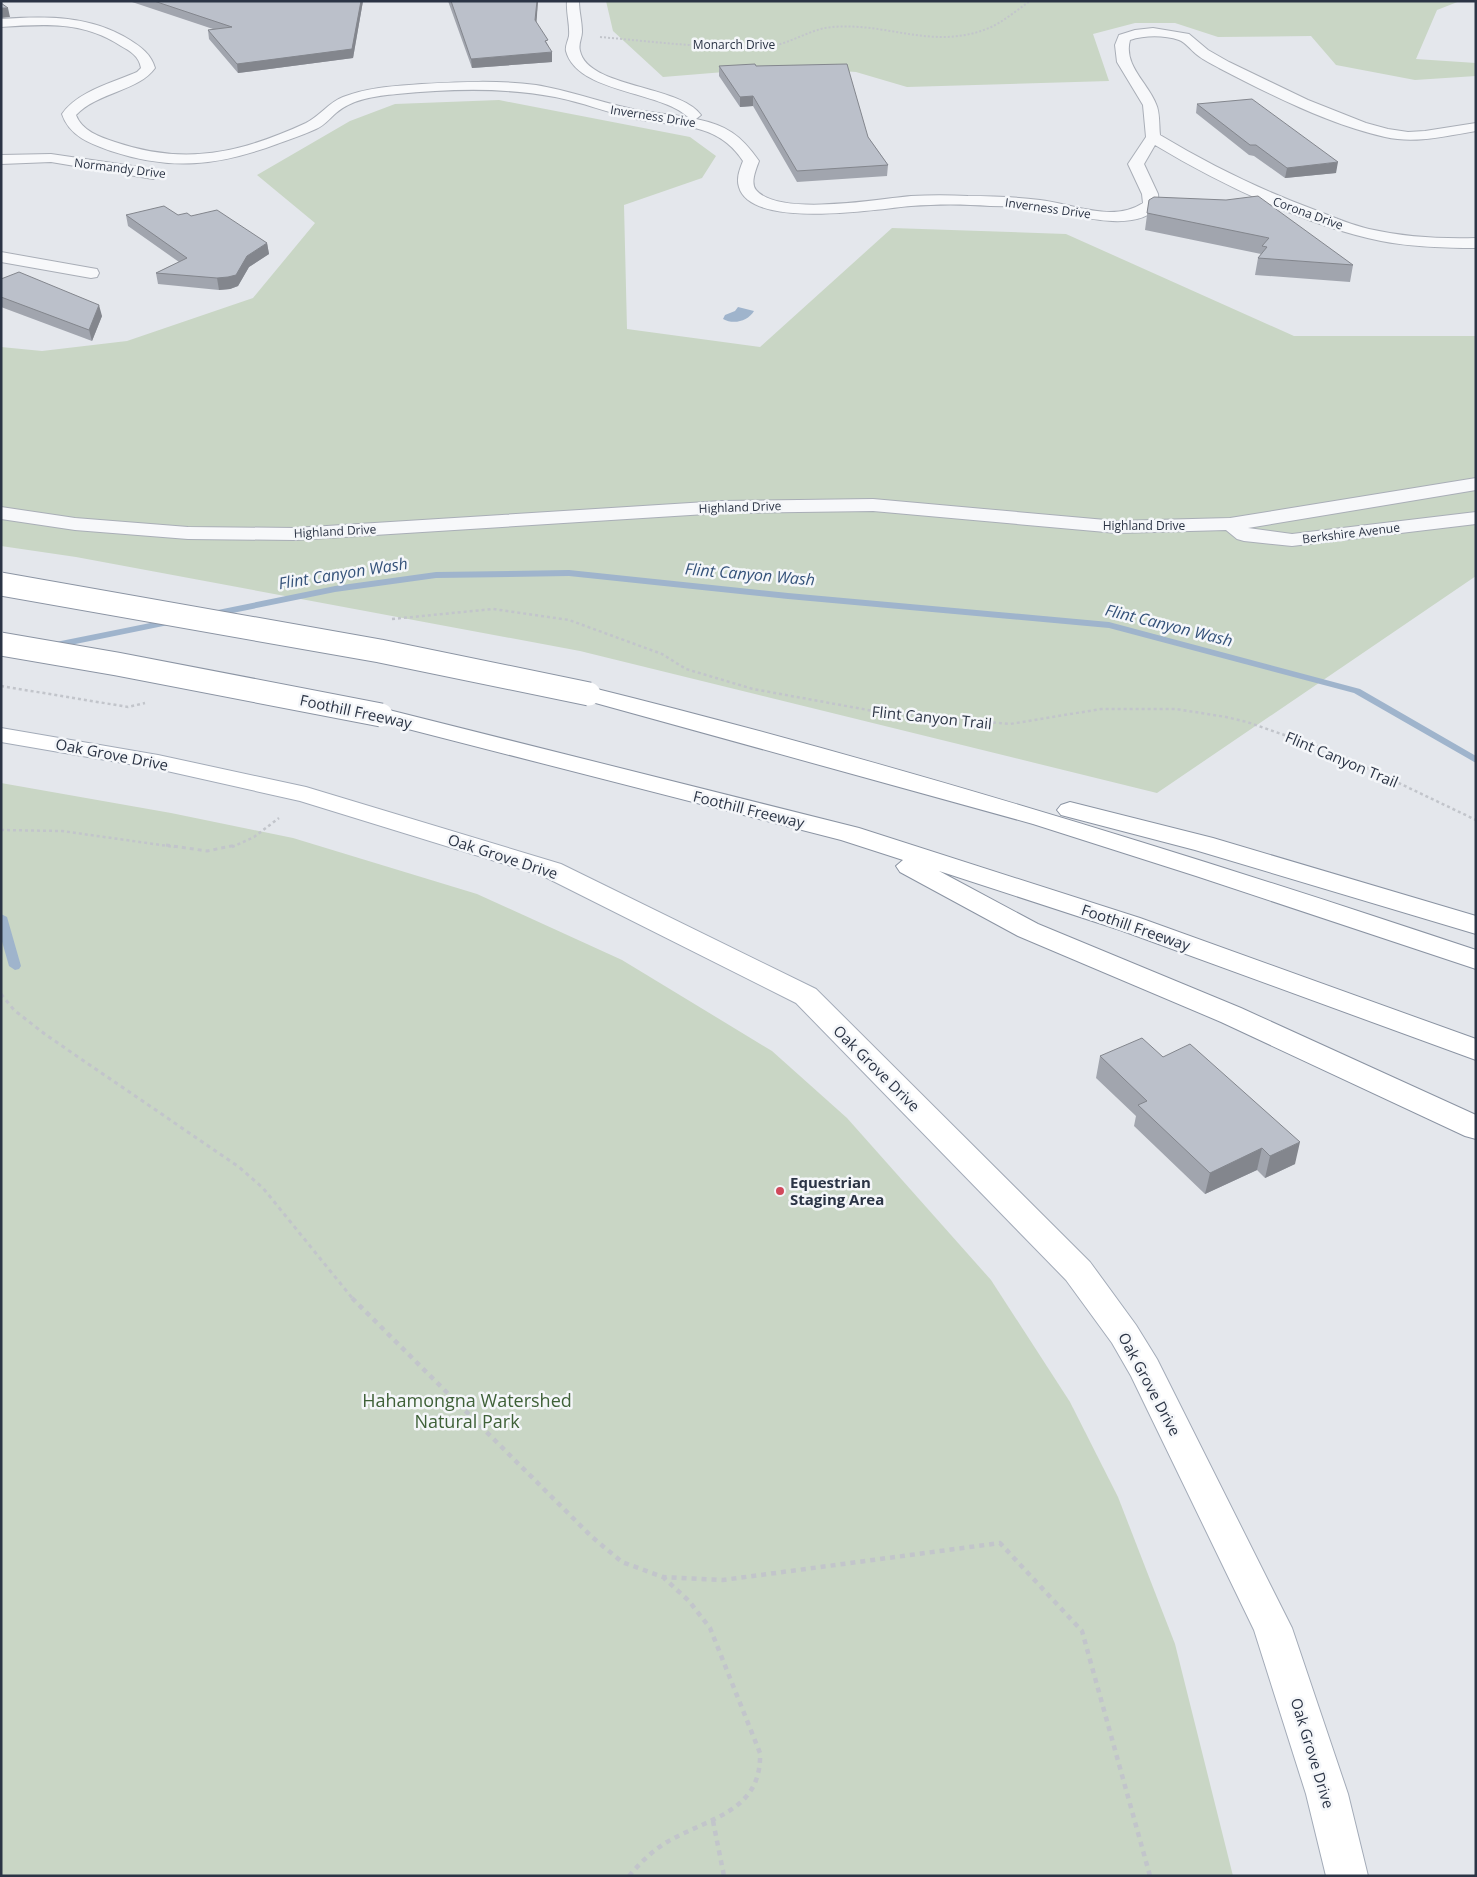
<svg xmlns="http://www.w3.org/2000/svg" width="1477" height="1877" viewBox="0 0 1477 1877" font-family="'Open Sans',sans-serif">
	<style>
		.green { fill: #c9d6c5 }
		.water { fill: #9fb4cc }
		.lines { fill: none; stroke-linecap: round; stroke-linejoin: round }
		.stream { fill: #9fb4cc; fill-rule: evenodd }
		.minor-casing { stroke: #a9aeb7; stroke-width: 2 }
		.major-casing { stroke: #a3abb8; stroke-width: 2 }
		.highway-casing { stroke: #8b94a3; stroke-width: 2 }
		.path-far3 { stroke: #c2c5cb; stroke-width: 2; stroke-dasharray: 2 2; stroke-linecap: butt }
		.path-far2 { stroke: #c2c5cb; stroke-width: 2.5; stroke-dasharray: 3 3; stroke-linecap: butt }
		.path-far1 { stroke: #c2c5cb; stroke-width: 3; stroke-dasharray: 4 4; stroke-linecap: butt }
		.path { stroke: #c2c5cb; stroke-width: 4.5; stroke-dasharray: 5 5; stroke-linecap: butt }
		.minor { fill: #f7f8fa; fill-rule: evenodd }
		.major { fill: #fff; fill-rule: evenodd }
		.highway { fill: #fff; fill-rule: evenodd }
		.highway-bridge-casing { stroke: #8b94a3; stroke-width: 25; stroke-linecap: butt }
		.highway-bridge { stroke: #fff; stroke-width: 23 }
		.wall { fill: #a1a5ae }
		.shaded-wall { fill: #83868d }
		.building { fill: #bbc0ca; stroke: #83868d }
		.poi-dot { fill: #d1495b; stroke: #f4f6f9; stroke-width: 2 }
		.labels { text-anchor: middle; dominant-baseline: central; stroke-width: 5; stroke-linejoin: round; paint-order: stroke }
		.far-street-label { font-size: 12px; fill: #2b3445; stroke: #f4f6f9 }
		.street-label { font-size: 15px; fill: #2b3445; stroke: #f4f6f9 }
		.poi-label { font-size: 15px; font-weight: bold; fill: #2b3445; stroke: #f4f6f9; text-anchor: start }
		.water-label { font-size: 16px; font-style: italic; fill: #34527a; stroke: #f4f6f9 }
		.near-park-label { font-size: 18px; fill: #3f6138; stroke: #f4f6f9 }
	</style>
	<rect width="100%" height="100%" fill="#e4e7ec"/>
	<!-- green -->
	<g class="green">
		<polygon points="606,1 1460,1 1437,10 1416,59 1476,63 1476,76 1415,80 1336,65 1311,36 1218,37 1175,23 1135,23 1093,34 1109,81 907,87 856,72 785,67 663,77 613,31"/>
		<polygon points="499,100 690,137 716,156 702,178 624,205 627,329 760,347 892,228 1066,234 1294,336 1476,336 1476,576 1157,793 580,651 76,557 1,546 1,347 42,351 127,341 253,298 315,223 257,175 350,121 395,104"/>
		<polygon points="1,783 171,813 293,838 477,894 622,960 772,1051 847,1118 991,1280 1070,1402 1118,1497 1175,1644 1233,1876 1,1876"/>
	</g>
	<!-- water -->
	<path class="water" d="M738 307 754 311C748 321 734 325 723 319L725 315 735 311Z"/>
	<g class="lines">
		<!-- stream -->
		<g class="stream">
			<polygon points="569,570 788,593 1109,622 1360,689 1476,756 1476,763 1354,693 1109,628 788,599 569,576 436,578 335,592 208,618 203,615 208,612 335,586 436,572"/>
			<polygon points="175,618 178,619 178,623 51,649 46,646 51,643"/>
			<polygon points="1,914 7,917 21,966 19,969 15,970 9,966 1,938"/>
		</g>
		<defs>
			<g id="minor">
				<path d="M567 1H579C579 12 582 21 582 32 582 38 578 44 580 51 588 88 680 85 701 115L696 119C726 125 741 135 759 161 756 169 750 183 756 190 779 217 878 199 911 196 930 195 949 195 968 196 992 196 1016 197 1040 200 1074 204 1112 223 1143 203L1142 194 1128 164 1146 137 1143 105 1117 62 1115 45 1119 35 1135 30 1153 28 1189 34 1208 50 1229 62 1308 100 1366 123 1388 129 1408 132 1425 131 1476 123V131C1446 136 1415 144 1385 137 1328 124 1271 95 1219 68 1212 64 1203 60 1196 54 1191 50 1185 42 1179 40 1164 35 1145 35 1130 40 1123 65 1148 83 1156 104 1160 112 1159 126 1160 135 1210 165 1261 190 1315 210 1333 217 1351 225 1369 229 1404 237 1440 239 1476 238V248C1444 248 1412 247 1381 241 1307 226 1220 184 1155 145L1144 164 1158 194 1159 205C1138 235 1076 215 1047 210 1028 207 1009 206 990 206 964 204 937 204 911 206 878 209 751 230 739 187 736 178 740 169 743 161 717 121 677 127 636 119 608 113 582 102 555 97 503 87 449 89 397 94 376 96 352 99 336 113 329 119 325 125 316 129 303 135 290 139 277 144 218 166 171 171 111 151 91 144 69 136 62 114 78 91 112 83 137 72L141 68C139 56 130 51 121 46 83 21 45 24 1 27V19C46 16 90 15 130 40 141 47 151 54 155 68 139 91 98 92 76 115 82 131 100 137 115 142 185 166 241 153 306 123 320 116 328 103 343 97 368 87 396 86 422 84 460 82 498 80 536 85 567 90 597 101 628 108 648 113 668 114 688 117 661 91 577 93 566 51 565 46 568 41 569 36 570 24 566 13 567 1Z"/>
				<polygon points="51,154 153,169 158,171 161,174 158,177 153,179 51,162 1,164 1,155"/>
				<polygon points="1,252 91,268 97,269 99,273 97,277 91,278 1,262"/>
				<polygon points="1476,478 1476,490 1248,528 1292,534 1476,512 1476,524 1292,546 1244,541 1237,539 1226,530 1117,533 873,511 722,513 295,540 188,539 75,530 1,519 1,507 75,518 188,527 295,528 722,501 873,499 1117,521 1230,518"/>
			</g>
			<polygon id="major" points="1,728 158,755 306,787 561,864 816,989 1090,1262 1136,1325 1157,1359 1292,1628 1348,1794 1368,1876 1326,1876 1306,1794 1254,1630 1131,1376 1112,1343 1066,1280 796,1003 543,876 300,801 158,769 1,742"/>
			<g id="highway">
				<path d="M589 687C888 761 1183 852 1476 950V969L1196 876 1033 824 581 699 577 694 581 689Z"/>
				<polygon points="381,708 859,828 1140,918 1476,1039 1476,1060 1120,930 939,871 1038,924 1241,1008 1476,1115 1476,1139 1465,1136 1221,1022 1018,936 900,872 896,866 903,860 841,840 373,720 369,715 373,710"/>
				<polygon points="1070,802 1213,838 1476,916 1476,934 1195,850 1061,815 1057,810 1061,805"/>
			</g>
		</defs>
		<!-- minor casing -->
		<use href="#minor" class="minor-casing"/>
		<!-- major casing -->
		<use href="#major" class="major-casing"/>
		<!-- highway casing -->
		<use href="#highway" class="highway-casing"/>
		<!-- path-far3 -->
		<path class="path-far3" d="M600 37C647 41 693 47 740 47 750 46 761 47 771 46 792 43 810 29 832 27 888 22 933 51 989 28 1003 22 1017 10 1030 1"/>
		<!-- path-far2 -->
		<g class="path-far2">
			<polyline points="392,619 493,609 569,620 662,654 686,669 753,689 879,712 1010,724 1101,709 1176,709 1226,717 1247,722 1336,753 1476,820"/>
			<polyline points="1,686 128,707 145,703"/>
			<polyline points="1,830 62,831 175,847"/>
			<polyline points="232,847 254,837 279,818"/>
		</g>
		<!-- path-far1 -->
		<g class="path-far1">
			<polyline points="166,845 207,851 236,845"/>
			<polyline points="1,994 14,1010 46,1035 239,1167 263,1188 353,1299"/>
		</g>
		<!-- path -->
		<g class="path">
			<polyline points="352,1298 592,1537 622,1562 663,1577 723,1580 1000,1543 1082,1631 1150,1876"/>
			<polyline points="713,1821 724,1876"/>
			<path d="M629 1876C640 1863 652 1851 667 1842 708 1818 762 1812 760 1753L710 1628 689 1601 664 1578"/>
		</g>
		<!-- minor -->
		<use href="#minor" class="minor"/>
		<!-- major -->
		<use href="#major" class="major"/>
		<!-- highway -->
		<use href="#highway" class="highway"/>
		<defs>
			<g id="highway-bridge">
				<polyline points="1,584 380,651 589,694"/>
				<polyline points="1,644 117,664 381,715"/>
			</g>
		</defs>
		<!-- highway-bridge casing -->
		<use href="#highway-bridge" class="highway-bridge-casing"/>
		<!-- highway-bridge -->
		<use href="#highway-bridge" class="highway-bridge"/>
	</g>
	<!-- wall -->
	<g class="wall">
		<polygon points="129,1 363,1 353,58 238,73 209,39 208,30 213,29"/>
		<polygon points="448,1 538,1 536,22 548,45 552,62 472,68"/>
		<polygon points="719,66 756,66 868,137 888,165 887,176 797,182 753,106 740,107 719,76"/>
		<polygon points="1197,104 1336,173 1285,178 1254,156 1249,155 1196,113"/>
		<polygon points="1149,200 1353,265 1350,282 1255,275 1258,258 1261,254 1145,230"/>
		<polygon points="126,215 191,216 267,243 269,254 249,267 238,286 230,289 219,290 158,284 156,273 179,262 128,226"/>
		<polygon points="1,279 102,316 92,341 1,307"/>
		<polygon points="1100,1056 1163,1057 1295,1164 1265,1178 1257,1170 1205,1194 1134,1126 1136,1116 1096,1078"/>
	</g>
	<!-- shaded-wall -->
	<g class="shaded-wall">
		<polygon points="361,1 363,1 353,58 238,73 237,64"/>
		<polygon points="537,1 538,1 536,29 535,20"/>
		<polygon points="1,8 8,8 10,17 1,18"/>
		<polygon points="552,52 552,62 472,68 471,59"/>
		<polygon points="753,96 753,106 740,107 740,97"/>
		<polygon points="1338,162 1336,173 1285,178 1287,168"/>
		<polygon points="267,243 269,254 249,267 238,286 230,289 219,290 217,278 247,256"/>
		<polygon points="99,305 102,316 92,341 89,330"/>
		<polygon points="1300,1142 1295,1164 1265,1178 1270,1156"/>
		<polygon points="1262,1148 1257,1170 1205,1194 1210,1173"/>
	</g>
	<!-- building -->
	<g class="building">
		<polygon points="154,1 361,1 352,49 237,64 208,30 232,27"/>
		<polygon points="451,1 537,1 535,20 548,40 545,41 552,52 471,59"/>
		<polygon points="1,3 8,8 1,8"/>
		<polygon points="755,64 756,66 847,64 868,137 888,165 797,171 753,96 740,97 719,66"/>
		<polygon points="1252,99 1338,162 1287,168 1256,145 1250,145 1197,104"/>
		<polygon points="1258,196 1353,265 1258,258 1267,247 1262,246 1269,238 1147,213 1149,200 1154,197 1226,200"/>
		<polygon points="164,206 178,215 187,213 191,216 217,210 267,243 247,256 236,275 228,277 217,278 156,273 187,258 126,215"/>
		<polygon points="19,272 99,305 89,330 1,297 1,279"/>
		<polygon points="1142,1038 1163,1057 1190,1044 1300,1142 1270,1156 1262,1148 1210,1173 1138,1105 1147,1101 1100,1056"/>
	</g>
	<!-- markers -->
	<circle class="poi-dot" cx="780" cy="1191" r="5"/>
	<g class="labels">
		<!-- far-street labels -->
		<g class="far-street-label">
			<text x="734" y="44">Monarch Drive</text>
			<text transform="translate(653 116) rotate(9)">Inverness Drive</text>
			<text transform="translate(120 168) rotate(7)">Normandy Drive</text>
			<text transform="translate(1048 208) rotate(8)">Inverness Drive</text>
			<text transform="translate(1308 213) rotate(20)">Corona Drive</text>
			<text transform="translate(740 507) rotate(-2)">Highland Drive</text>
			<text x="1144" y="525">Highland Drive</text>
			<text transform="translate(335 531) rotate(-3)">Highland Drive</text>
			<text transform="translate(1351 533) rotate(-7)">Berkshire Avenue</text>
		</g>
		<!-- street labels -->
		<g class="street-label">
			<text transform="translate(356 711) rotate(12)">Foothill Freeway</text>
			<text transform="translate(932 717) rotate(6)">Flint Canyon Trail</text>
			<text transform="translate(112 754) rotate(11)">Oak Grove Drive</text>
			<text transform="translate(1342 759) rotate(23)">Flint Canyon Trail</text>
			<text transform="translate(749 809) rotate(14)">Foothill Freeway</text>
			<text transform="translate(503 856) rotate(18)">Oak Grove Drive</text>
			<text transform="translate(1136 927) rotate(19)">Foothill Freeway</text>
			<text transform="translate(877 1068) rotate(45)">Oak Grove Drive</text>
			<text transform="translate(1150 1384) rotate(62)">Oak Grove Drive</text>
			<text transform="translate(1313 1753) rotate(73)">Oak Grove Drive</text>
		</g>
		<!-- poi labels -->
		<g class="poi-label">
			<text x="790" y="1182">Equestrian<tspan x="790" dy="17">Staging Area</tspan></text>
		</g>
		<!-- water labels -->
		<g class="water-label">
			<text transform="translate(343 573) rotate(-9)">Flint Canyon Wash</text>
			<text transform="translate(750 574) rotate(5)">Flint Canyon Wash</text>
			<text transform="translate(1169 625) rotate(14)">Flint Canyon Wash</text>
		</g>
		<!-- near-park labels -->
		<g class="near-park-label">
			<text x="467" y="1400">Hahamongna Watershed<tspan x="467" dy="21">Natural Park</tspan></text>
		</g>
	</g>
	<!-- border -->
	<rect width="1477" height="1877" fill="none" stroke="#2b3445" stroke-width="5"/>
</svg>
